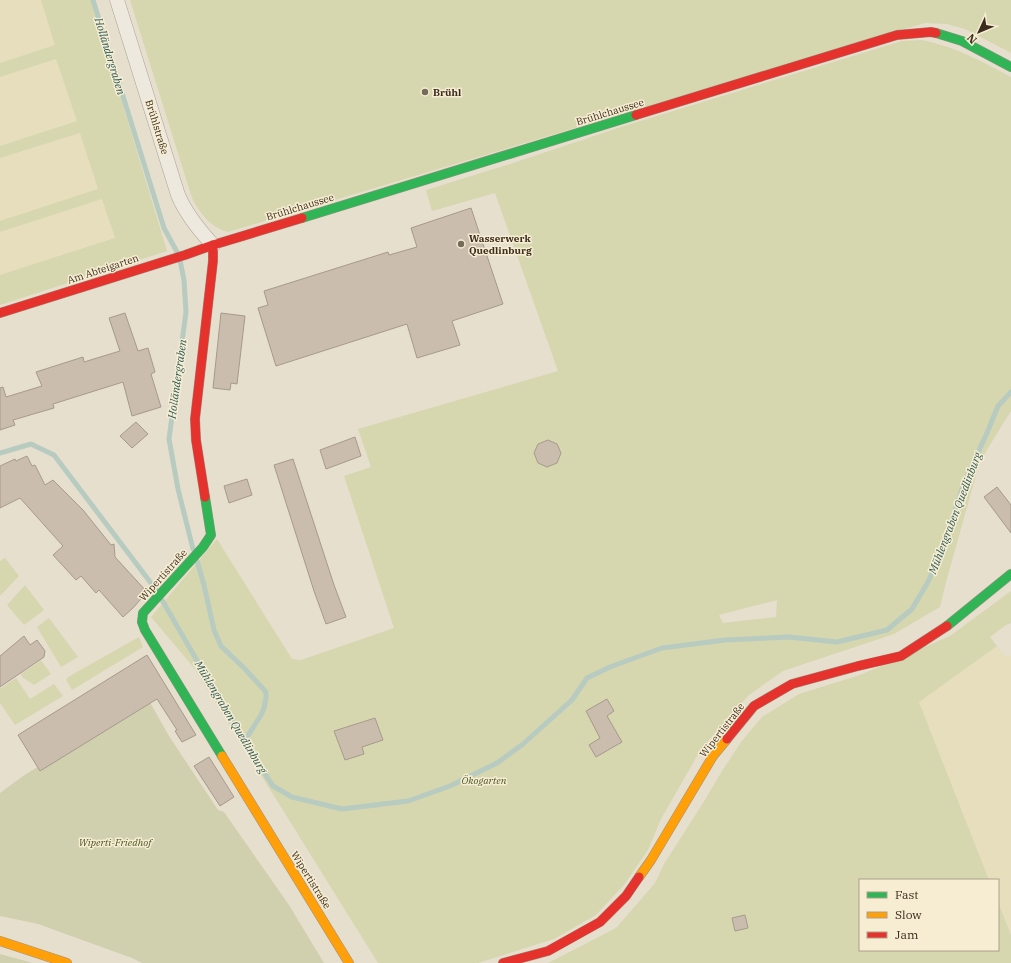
<svg xmlns="http://www.w3.org/2000/svg" width="1011" height="963" viewBox="0 0 1011 963" font-family="'IBM Plex Serif',serif">
	<style>
		.farmland { fill: #e6debd }
		.green { fill: #d6d6af; fill-rule: evenodd }
		.cemetery { fill: #d0d0af }
		.lines { fill: none; stroke-linecap: round; stroke-linejoin: round }
		.stream { stroke: #b8cbc0; stroke-width: 5 }
		.building { fill: #cabdae; stroke: #a69a8d }
		.street-casing { stroke: #aba496; stroke-width: 15 }
		.fast-casing { stroke: #9b9386; stroke-width: 10 }
		.slow-casing { stroke: #9b9386; stroke-width: 10 }
		.jam-casing { stroke: #9b9386; stroke-width: 10 }
		.street { stroke: #eee9df; stroke-width: 14 }
		.fast { stroke: #30b455; stroke-width: 9 }
		.slow { stroke: #ff9f0a; stroke-width: 9 }
		.jam { stroke: #e5322d; stroke-width: 9 }
		.poi-dot { fill: #776b5b; stroke: #f7edd3; stroke-width: 1.5 }
		.labels { text-anchor: middle; dominant-baseline: central; stroke-width: 3; stroke-linejoin: round; paint-order: stroke }
		.poi-label { font-size: 10px; font-weight: bold; fill: #3b2c1d; stroke: #f7edd3; text-anchor: start }
		.street-label { font-size: 10px; fill: #3b2c1d; stroke: #f7edd3 }
		.park-label { font-size: 10px; font-style: italic; fill: #4a5823; stroke: #f7edd3 }
		.water-label { font-size: 11px; font-style: italic; fill: #2c5b58; stroke: #f7edd3 }
	</style>
	<rect width="100%" height="100%" fill="#e6dfce"/>
	<!-- farmland -->
	<g class="farmland">
		<polygon points="0,0 41,0 56,45 0,63"/>
		<polygon points="56,59 77,121 0,146 0,77"/>
		<polygon points="80,133 98,190 0,221 0,158"/>
		<polygon points="102,199 115,239 0,275 0,232"/>
		<polygon points="997,646 1007,658 1011,655 1011,935 998,902 998,880 989,880 919,702"/>
	</g>
	<!-- green -->
	<g class="green">
		<polygon points="41,0 91,0 167,251 0,305 0,275 115,238 102,199 0,232 0,221 98,189 80,133 0,158 0,146 77,121 56,59 0,77 0,63 55,45"/>
		<path d="M130 0H1011V53L965 29 947 24 925 23 228 232C211 228 199 212 192 198Z"/>
		<path d="M922 40C956 47 981 61 1011 77V411L980 461 946 582 940 607 894 634 783 671 749 695 701 749 661 819 648 850 624 885 596 915 554 939 478 963H378L195 669 151 617 217 539 292 659 301 660 394 628 344 476 371 467 358 429 558 371 495 193 432 211 426 190 510 164 621 127 902 41ZM777 600 776 617 723 623 719 615Z"/>
		<polygon points="5,558 19,576 0,596 0,561"/>
		<polygon points="25,585 44,610 24,625 7,605"/>
		<polygon points="1011,591 1011,623 1006,625 990,637 997,646 919,702 989,880 860,880 860,950 998,950 998,902 1011,935 1011,963 548,963 616,928 655,883 664,864 703,803 722,771 741,742 762,717 799,694 860,675 950,636"/>
		<polygon points="49,618 78,657 61,667 37,627"/>
		<polygon points="139,637 143,647 72,690 66,680 68,677"/>
		<polygon points="41,660 51,674 34,685 22,677 21,674"/>
		<polygon points="16,678 30,699 54,684 63,696 15,725 0,703 0,689"/>
	</g>
	<!-- cemetery -->
	<g class="cemetery">
		<polygon points="148,699 169,736 218,810 224,812 289,905 324,963 142,963 132,958 38,924 0,916 0,793 23,776"/>
		<polygon points="0,954 33,963 0,963"/>
	</g>
	<g class="lines">
		<!-- stream -->
		<g class="stream">
			<polyline points="93,0 164,228 177,252"/>
			<polyline points="180,260 184,280 186,312 169,439 178,489 193,549"/>
			<polyline points="0,453 31,444 54,455 157,591"/>
			<polyline points="197,561 204,585 214,630 221,646 244,668 266,692 266,698 264,708 261,715 244,742"/>
			<polyline points="162,600 244,742 273,786 292,797 342,809 408,801 450,786 497,763 523,744 572,700 587,678 610,667 662,648 725,640 789,637 837,642 887,630 912,609 928,582 944,545 964,483 987,433 998,406 1011,392"/>
		</g>
	</g>
	<!-- building -->
	<g class="building">
		<polygon points="471,208 503,304 452,321 460,345 417,358 407,324 276,366 258,308 268,305 264,291 388,252 389,255 417,247 411,228"/>
		<polygon points="125,313 138,351 148,348 155,372 151,374 161,407 132,416 123,382 53,404 54,408 13,420 15,425 0,430 0,388 3,387 6,397 42,386 36,372 83,357 84,362 120,351 109,318"/>
		<polygon points="221,313 245,316 237,384 231,383 230,390 213,388"/>
		<polygon points="136,422 148,434 132,448 120,436"/>
		<polygon points="355,437 361,456 326,469 320,450"/>
		<polygon points="548,440 557,444 561,453 557,463 547,467 538,463 534,453 538,444"/>
		<polygon points="27,456 32,466 35,465 45,485 53,480 83,510 111,545 114,544 115,557 147,592 133,608 123,617 99,590 96,593 81,576 76,580 53,555 63,546 20,498 0,508 0,466 15,459 16,461"/>
		<polygon points="293,459 334,585 346,617 326,624 314,591 274,465"/>
		<polygon points="247,479 252,495 229,503 224,486"/>
		<polygon points="997,487 1011,505 1011,533 984,497"/>
		<polygon points="24,636 30,645 37,640 45,651 44,657 0,687 0,656"/>
		<polygon points="147,655 196,735 182,742 175,731 177,730 157,699 40,771 18,735"/>
		<polygon points="607,699 614,711 607,716 622,742 596,757 589,745 600,738 586,711"/>
		<polygon points="375,718 383,740 362,747 364,754 345,760 334,731"/>
		<polygon points="209,757 234,797 220,806 194,766"/>
		<polygon points="745,915 748,928 735,931 732,918"/>
	</g>
	<g class="lines">
		<defs>
			<path id="street" d="M117 0 178 195C186 214 199 230 213 245"/>
			<g id="fast">
				<polyline points="936,33 962,41 1011,67"/>
				<polyline points="302,218 636,115"/>
				<polyline points="205,497 211,535 203,547 143,613 142,622 145,630 222,756"/>
				<polyline points="947,626 1011,574"/>
			</g>
			<g id="slow">
				<polyline points="222,756 349,963"/>
				<polyline points="639,877 651,860 713,756 727,739"/>
				<polyline points="0,941 67,963"/>
			</g>
			<g id="jam">
				<polyline points="636,115 897,35 931,32 936,33"/>
				<polyline points="0,313 185,255 213,245 302,218"/>
				<polyline points="205,497 196,440 195,419 213,261 213,245"/>
				<polyline points="727,739 754,706 792,684 858,666 901,656 947,626"/>
				<polyline points="503,963 548,951 600,922 626,896 639,877"/>
			</g>
		</defs>
		<!-- street casing -->
		<use href="#street" class="street-casing"/>
		<!-- fast casing -->
		<use href="#fast" class="fast-casing"/>
		<!-- slow casing -->
		<use href="#slow" class="slow-casing"/>
		<!-- jam casing -->
		<use href="#jam" class="jam-casing"/>
		<!-- street -->
		<use href="#street" class="street"/>
		<!-- fast -->
		<use href="#fast" class="fast"/>
		<!-- slow -->
		<use href="#slow" class="slow"/>
		<!-- jam -->
		<use href="#jam" class="jam"/>
	</g>
	<!-- markers -->
	<g class="poi-dot">
		<circle cx="425" cy="92" r="4"/>
		<circle cx="461" cy="244" r="4"/>
	</g>
	<g class="labels">
		<!-- poi labels -->
		<g class="poi-label">
			<text x="433" y="92">Brühl</text>
			<text x="469" y="238">Wasserwerk<tspan x="469" dy="12">Quedlinburg</tspan></text>
		</g>
		<!-- street labels -->
		<g class="street-label">
			<text transform="translate(610 112) rotate(-17)">Brühlchaussee</text>
			<text transform="translate(157 127) rotate(73)">Brühlstraße</text>
			<text transform="translate(300 207) rotate(-17)">Brühlchaussee</text>
			<text transform="translate(103 269) rotate(-18)">Am Abteigarten</text>
			<text transform="translate(163 575) rotate(-48)">Wipertistraße</text>
			<text transform="translate(722 730) rotate(-52)">Wipertistraße</text>
			<text transform="translate(311 880) rotate(58)">Wipertistraße</text>
		</g>
		<!-- park labels -->
		<g class="park-label">
			<text x="484" y="780">Ökogarten</text>
			<text x="115" y="842">Wiperti-Friedhof</text>
		</g>
		<!-- water labels -->
		<g class="water-label">
			<text transform="translate(110 56) rotate(73)">Holländergraben</text>
			<text transform="translate(177 379) rotate(-82)">Holländergraben</text>
			<text transform="translate(955 513) rotate(-69)">Mühlengraben Quedlinburg</text>
			<text transform="translate(231 717) rotate(59)">Mühlengraben Quedlinburg</text>
		</g>
	</g>
	<!-- legend -->
	<rect x="859" y="879" width="140" height="72" fill="#f7edd3" stroke="#aca08a"/>
	<rect x="867" y="892" width="20" height="6" fill="#30b455" stroke="#aca08a"/>
	<text x="895" y="899" font-size="12" fill="#3b2c1d">Fast</text>
	<rect x="867" y="912" width="20" height="6" fill="#ff9f0a" stroke="#aca08a"/>
	<text x="895" y="919" font-size="12" fill="#3b2c1d">Slow</text>
	<rect x="867" y="932" width="20" height="6" fill="#e5322d" stroke="#aca08a"/>
	<text x="895" y="939" font-size="12" fill="#3b2c1d">Jam</text>
	<!-- north arrow -->
	<g transform="translate(979 32) rotate(226)" stroke="#f7edd3" stroke-width="3" paint-order="stroke">
	<path d="M0-3L7 15L0 10L-7 15Z" fill="#3b2c1d"/>
	<text y="-6" font-size="11" font-weight="bold" text-anchor="middle" fill="#3b2c1d">N</text>
	</g>
</svg>
